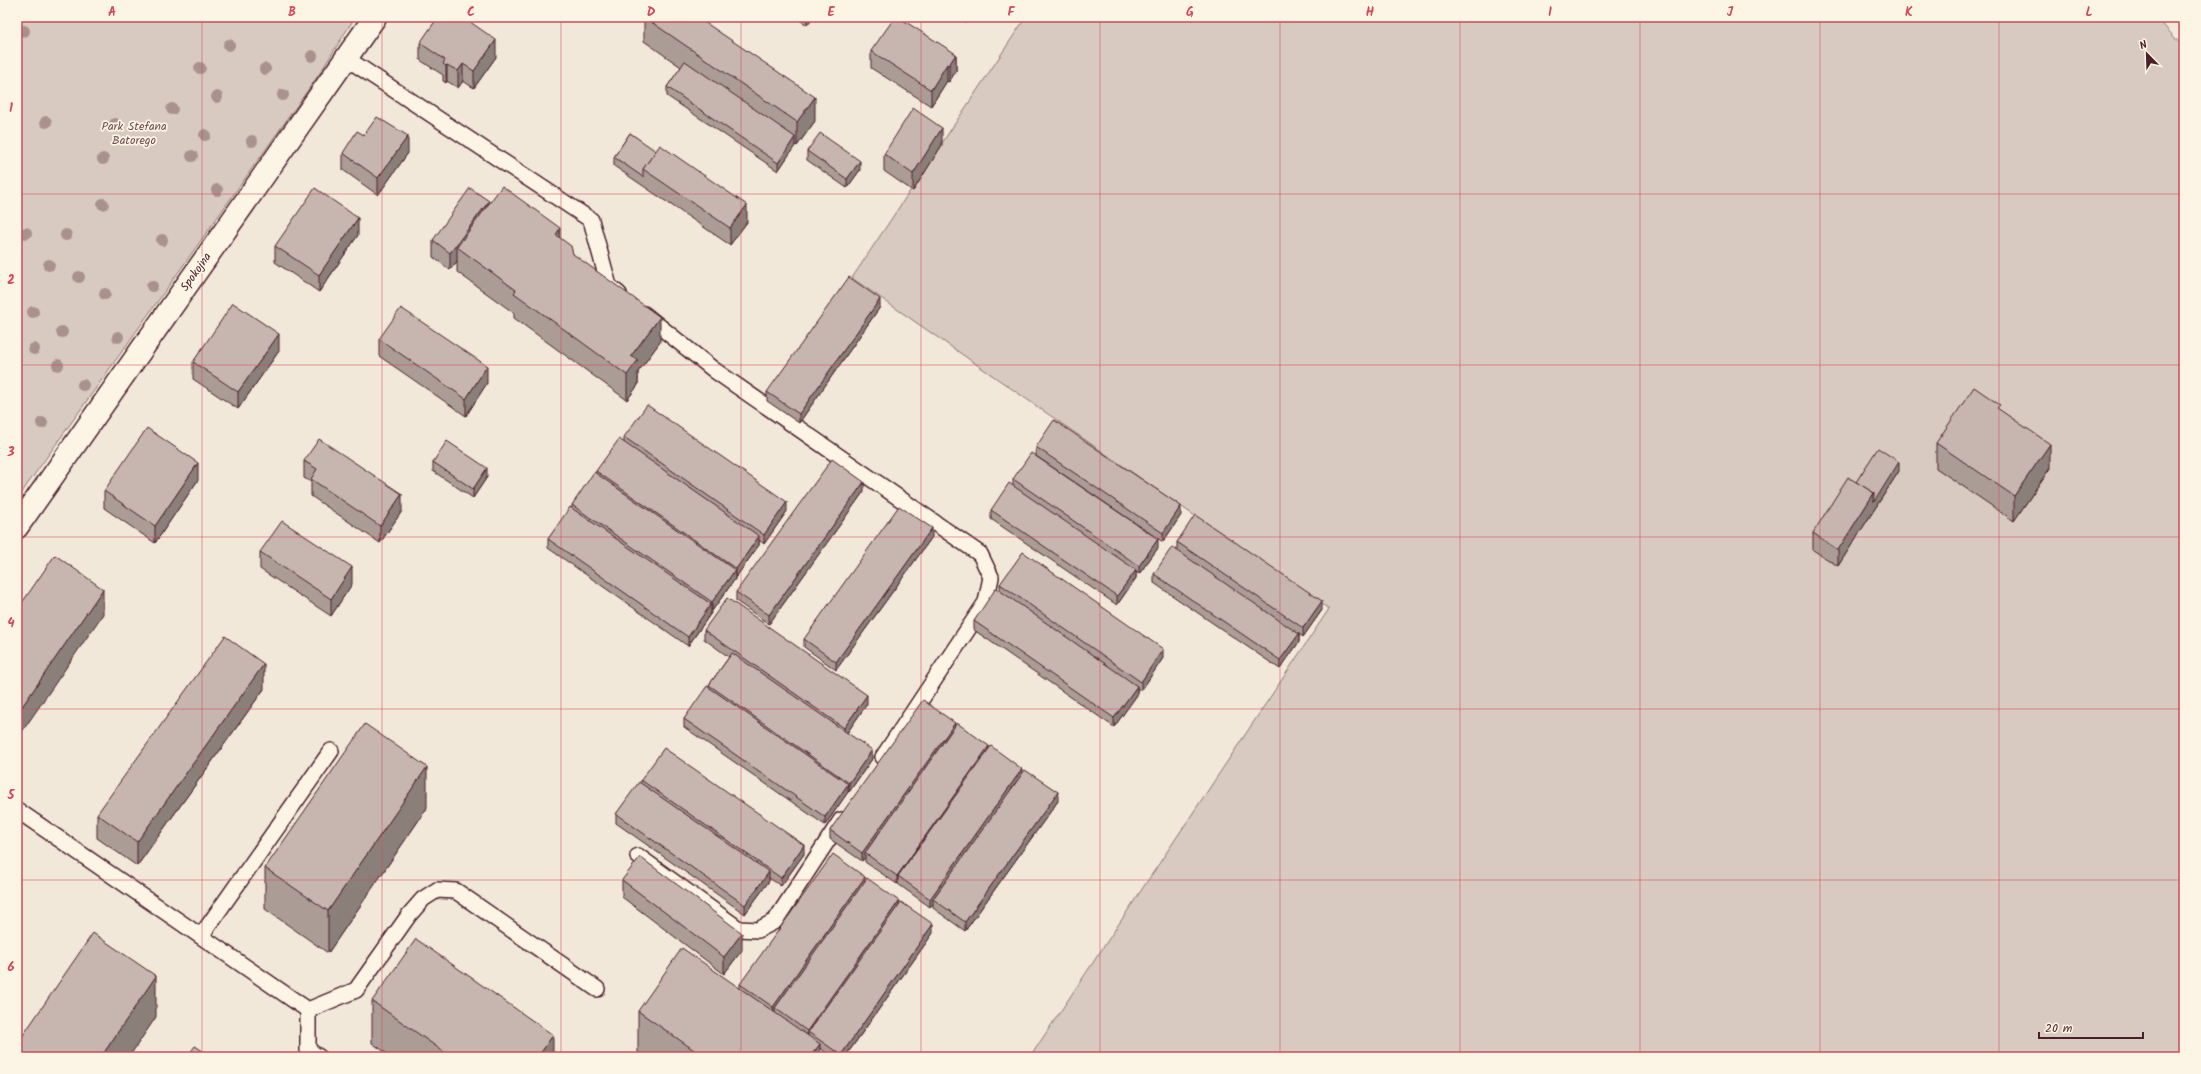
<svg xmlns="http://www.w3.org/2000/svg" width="2201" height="1074" viewBox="0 0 2201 1074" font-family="Kalam,sans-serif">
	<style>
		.green { fill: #d8cac0; stroke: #917476 }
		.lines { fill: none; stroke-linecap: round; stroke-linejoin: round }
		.service-casing { stroke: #4a1f2b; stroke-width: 18 }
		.tertiary-casing { stroke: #4a1f2b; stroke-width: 25 }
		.service { stroke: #fcf5e5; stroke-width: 15 }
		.tertiary { stroke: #fcf5e5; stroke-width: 22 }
		.tree { fill: #a9918e }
		.wall { fill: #ab9d96; stroke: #4a1f2b }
		.shaded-wall { fill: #8b7f7a; stroke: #4a1f2b }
		.building { fill: #c7b6af; stroke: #4a1f2b }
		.grid { fill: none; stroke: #d1495b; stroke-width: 1; stroke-opacity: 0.55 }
		.labels { text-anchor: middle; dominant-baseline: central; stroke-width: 3.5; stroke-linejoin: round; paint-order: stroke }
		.park-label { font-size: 12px; fill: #6e4a50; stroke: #fcf5e5 }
		.street-label { font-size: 12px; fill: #4a1f2b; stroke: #fcf5e5 }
		.neatline { fill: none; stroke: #d1495b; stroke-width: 1.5 }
		.grid-label { font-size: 13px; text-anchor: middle; font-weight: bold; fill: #d1495b }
	</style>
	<rect width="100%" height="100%" fill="#f1e8da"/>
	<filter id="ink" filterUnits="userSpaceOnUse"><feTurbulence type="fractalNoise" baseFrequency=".025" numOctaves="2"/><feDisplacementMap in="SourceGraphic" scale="8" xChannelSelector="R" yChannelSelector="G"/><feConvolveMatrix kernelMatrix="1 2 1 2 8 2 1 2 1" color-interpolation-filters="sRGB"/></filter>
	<g filter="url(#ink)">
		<!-- green -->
		<g class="green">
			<polygon points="17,17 355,17 320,73 17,499"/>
			<polygon points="1026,17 2156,17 2184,48 2184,1057 1030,1057 1329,609 852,278"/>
		</g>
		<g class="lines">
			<defs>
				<g id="service">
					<polyline points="346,58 591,220 609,286 619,294"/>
					<polyline points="644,314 714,370 980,554 991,577 986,602 883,757"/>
					<polyline points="17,810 308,1010 356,990 409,915 423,899 437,890 456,891 597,989"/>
					<polyline points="638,856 739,929 758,930 775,921 841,820"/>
					<polyline points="201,936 331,751"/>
					<polyline points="308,1010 308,1050 319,1057"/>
				</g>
				<polyline id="tertiary" points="17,527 375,17"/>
			</defs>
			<!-- service casing -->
			<use href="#service" class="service-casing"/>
			<!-- tertiary casing -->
			<use href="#tertiary" class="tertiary-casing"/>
			<!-- service -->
			<use href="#service" class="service"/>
			<!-- tertiary -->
			<use href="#tertiary" class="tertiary"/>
		</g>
		<!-- trees -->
		<g class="tree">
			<circle cx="24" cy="31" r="6"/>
			<circle cx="229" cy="45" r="6"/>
			<circle cx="312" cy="56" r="6"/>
			<circle cx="200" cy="68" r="6"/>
			<circle cx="265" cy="69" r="6"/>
			<circle cx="283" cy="95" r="6"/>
			<circle cx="217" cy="97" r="6"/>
			<circle cx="172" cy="109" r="6"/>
			<circle cx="46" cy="122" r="6"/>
			<circle cx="115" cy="124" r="6"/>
			<circle cx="205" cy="135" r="6"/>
			<circle cx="252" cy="141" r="6"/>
			<circle cx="192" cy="156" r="6"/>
			<circle cx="103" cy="159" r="6"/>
			<circle cx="217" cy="190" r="6"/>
			<circle cx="103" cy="204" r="6"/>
			<circle cx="26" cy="233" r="6"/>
			<circle cx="66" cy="235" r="6"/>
			<circle cx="162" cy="240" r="6"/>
			<circle cx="49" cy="265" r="6"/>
			<circle cx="79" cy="277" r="6"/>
			<circle cx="152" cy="286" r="6"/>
			<circle cx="105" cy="294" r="6"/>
			<circle cx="33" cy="312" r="6"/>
			<circle cx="62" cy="332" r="6"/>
			<circle cx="118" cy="337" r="6"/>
			<circle cx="34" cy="349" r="6"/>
			<circle cx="58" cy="365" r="6"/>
			<circle cx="83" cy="385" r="6"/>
			<circle cx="42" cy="423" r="6"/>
		</g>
		<!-- wall -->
		<g class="wall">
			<polygon points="644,17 815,121 797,146 795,145 778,171 667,96 667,87 681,67 644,41"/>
			<polygon points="795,17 813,17 807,25"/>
			<polygon points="958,17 970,17 966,22"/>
			<polygon points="420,43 496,57 474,88 463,81 458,88 447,81 446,83 443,81 443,75 420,60"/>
			<polygon points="871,51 956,54 956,71 949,82 947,81 931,106 871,68"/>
			<polygon points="630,133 747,222 730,245 614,166 614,157"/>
			<polygon points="364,135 408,153 378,195 343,170 343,153"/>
			<polygon points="942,145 913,191 884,171 884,154"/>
			<polygon points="807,151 860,170 847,188 807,160"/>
			<polygon points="489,204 560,238 573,254 660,342 638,372 638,385 627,400 514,318 514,313 457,272 457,261 450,270 433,257 433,240"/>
			<polygon points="358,235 319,292 275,262 275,246"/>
			<polygon points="880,307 799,423 767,401 767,392"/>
			<polygon points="379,339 487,383 466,416 379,356"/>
			<polygon points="279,351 238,409 193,379 193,362"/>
			<polygon points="624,437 787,511 764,544 759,540 759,545 736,577 735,576 735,579 712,611 711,611 711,613 688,646 548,548 548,539 572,507 572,505 596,473 596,471 624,442"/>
			<polygon points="1936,443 2050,468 2014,521 1936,468"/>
			<polygon points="1036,447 1181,515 1163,542 1036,456"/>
			<polygon points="304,461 402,511 380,543 311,496 311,482 304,478"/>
			<polygon points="433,462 487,477 473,498 433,471"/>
			<polygon points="1899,471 1838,566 1813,550 1813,533 1856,482"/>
			<polygon points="1013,479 1158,548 1139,574 1136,572 1136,578 1117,605 991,519 991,510 1013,486"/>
			<polygon points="198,480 155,543 104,508 104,491"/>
			<polygon points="864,491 769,624 736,601 736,592"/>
			<polygon points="932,537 836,670 804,647 804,639"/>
			<polygon points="1177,542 1322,610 1303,637 1299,634 1299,642 1280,669 1154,583 1154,574 1177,550"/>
			<polygon points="260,552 352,584 331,616 260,569"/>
			<polygon points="1000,584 1163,658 1141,691 1137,688 1137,695 1114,727 974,630 974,621 1000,591"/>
			<polygon points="704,630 867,704 847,733 872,759 849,792 848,791 848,792 825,825 684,727 684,719 709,688 709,685 729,657 704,639"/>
			<polygon points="264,689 137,866 97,838 97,814"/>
			<polygon points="955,727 989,748 1058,801 965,931 933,908 933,904 930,907 898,884 898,883 897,884 865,862 865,858 862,861 830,839 830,830"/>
			<polygon points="641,780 804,854 781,886 769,878 769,881 745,914 616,823 616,814 641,782"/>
			<polygon points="427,808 328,953 265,909 265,868"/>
			<polygon points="622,880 742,950 724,974 622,897"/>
			<polygon points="865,881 899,904 933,933 845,1057 832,1057 820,1048 820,1057 645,1057 638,1052 638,1011 740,989 740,984"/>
			<polygon points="372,1001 553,1057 392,1057 372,1043"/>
		</g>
		<!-- shaded-wall -->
		<g class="shaded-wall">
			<polygon points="807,17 813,17 807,25"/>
			<polygon points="966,17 970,17 966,22"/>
			<polygon points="496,40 496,57 474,88 474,71"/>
			<polygon points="956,54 956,71 949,82 949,65"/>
			<polygon points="463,64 463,81 458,88 458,71"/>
			<polygon points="947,64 947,81 931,106 931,90"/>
			<polygon points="447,65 447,81 446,83 446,66"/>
			<polygon points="815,97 815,121 797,146 797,122"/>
			<polygon points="942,128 942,145 913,191 913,174"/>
			<polygon points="408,136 408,153 378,195 378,178"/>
			<polygon points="795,137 795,146 778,171 778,163"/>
			<polygon points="860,161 860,170 847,188 847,179"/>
			<polygon points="489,201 489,218 457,247 457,261 450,270 450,253"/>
			<polygon points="747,205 747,222 730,245 730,228"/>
			<polygon points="358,218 358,235 319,292 319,275"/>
			<polygon points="560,228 560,253 556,235"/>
			<polygon points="880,299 880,307 799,423 799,414"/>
			<polygon points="660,317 660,342 638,372 638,385 627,400 627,375 631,356"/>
			<polygon points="279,334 279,351 238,409 238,392"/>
			<polygon points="487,366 487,383 466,416 466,399"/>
			<polygon points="2050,444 2050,468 2014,521 2014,496"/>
			<polygon points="1899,462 1899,471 1838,566 1838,550 1874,493"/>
			<polygon points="198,463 198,480 155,543 155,526"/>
			<polygon points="487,468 487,477 473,498 473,489"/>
			<polygon points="864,482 864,491 769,624 769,615"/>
			<polygon points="402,494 402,511 380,543 380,526"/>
			<polygon points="787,502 787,511 764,544 764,535"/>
			<polygon points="1181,506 1181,515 1163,542 1163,533"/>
			<polygon points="932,528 932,537 836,670 836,662"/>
			<polygon points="759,536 759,545 736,577 736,569"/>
			<polygon points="1158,539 1158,548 1139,574 1139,566"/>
			<polygon points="352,567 352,584 331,616 331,599"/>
			<polygon points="735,570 735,579 712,611 712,602"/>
			<polygon points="1136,570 1136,578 1117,605 1117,596"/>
			<polygon points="103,589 103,614 17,739 17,714"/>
			<polygon points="1322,601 1322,610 1303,637 1303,628"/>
			<polygon points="711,604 711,613 688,646 688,637"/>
			<polygon points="1299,634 1299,642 1280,669 1280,660"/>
			<polygon points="1163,649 1163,658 1141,691 1141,682"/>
			<polygon points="264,664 264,689 137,866 137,842"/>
			<polygon points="1137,686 1137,695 1114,727 1114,718"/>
			<polygon points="867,695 867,704 844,737 844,728"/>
			<polygon points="955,723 955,732 865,853 865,858 862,861 862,853"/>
			<polygon points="989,746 989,755 898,876 898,883 897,884 897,876"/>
			<polygon points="872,750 872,759 849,792 849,783"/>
			<polygon points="427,767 427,808 328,953 328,911"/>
			<polygon points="1022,769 1022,778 933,899 933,904 930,907 930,899"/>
			<polygon points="848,784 848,792 825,825 825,817"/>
			<polygon points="1058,792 1058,801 965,931 965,922"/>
			<polygon points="804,845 804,854 781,886 781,878"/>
			<polygon points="769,872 769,881 745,914 745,905"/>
			<polygon points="865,877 865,886 775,1008 775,1013 773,1016 773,1007"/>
			<polygon points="899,901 899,910 808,1032 808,1037 807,1039 807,1031"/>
			<polygon points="933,924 933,933 845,1057 841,1057 841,1055"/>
			<polygon points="742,933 742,950 724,974 724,957"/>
			<polygon points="156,976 156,1017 129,1057 101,1057"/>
			<polygon points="553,1035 553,1057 538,1057"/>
			<polygon points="820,1044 820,1057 810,1057"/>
		</g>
		<!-- building -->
		<g class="building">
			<polygon points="438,17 463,17 496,40 474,71 463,64 458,71 447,65 446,66 443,64 445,60 420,43"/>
			<polygon points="644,17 697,17 815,97 797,122"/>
			<polygon points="895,17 898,17 956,54 949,65 947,64 931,90 871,51"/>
			<polygon points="685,61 795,137 778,163 667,87"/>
			<polygon points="913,108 942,128 913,174 884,154"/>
			<polygon points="377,117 408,136 378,178 343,153 357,131 364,135"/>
			<polygon points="630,133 656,151 643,169 643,177 614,157"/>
			<polygon points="820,133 860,161 847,179 807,151"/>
			<polygon points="660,145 747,205 730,228 643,169"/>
			<polygon points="502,186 560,228 556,235 571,246 573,254 660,317 631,356 638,360 627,375 514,293 516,290 457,247"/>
			<polygon points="315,188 358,218 319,275 275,246"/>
			<polygon points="470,188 489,201 450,253 433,240"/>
			<polygon points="849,277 880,299 799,414 767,392"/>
			<polygon points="233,303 279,334 238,392 193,362"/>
			<polygon points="401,308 487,366 466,399 379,339"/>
			<polygon points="1974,387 2000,405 1997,408 2050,444 2014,496 1936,443"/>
			<polygon points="647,405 787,502 764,535 624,437"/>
			<polygon points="1054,420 1181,506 1163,533 1036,447"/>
			<polygon points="147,428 198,463 155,526 104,491"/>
			<polygon points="319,439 402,494 380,526 311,479 317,469 304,461"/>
			<polygon points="619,439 759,536 736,569 596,471"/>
			<polygon points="447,441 487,468 473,489 433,462"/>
			<polygon points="1878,448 1899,462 1874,502 1874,493 1856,482"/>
			<polygon points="1031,453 1158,539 1139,566 1013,479"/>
			<polygon points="832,459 864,482 769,615 736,592"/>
			<polygon points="594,472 735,570 712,602 572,505"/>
			<polygon points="1848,477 1874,493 1838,550 1813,533"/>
			<polygon points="1009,483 1136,570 1117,596 991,510"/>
			<polygon points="899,506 932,528 836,662 804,639"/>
			<polygon points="570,507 711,604 688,637 548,539"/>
			<polygon points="1195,515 1322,601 1303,628 1177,542"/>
			<polygon points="282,521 352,567 331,599 260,552"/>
			<polygon points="1172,547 1299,634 1280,660 1154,574"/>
			<polygon points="1023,552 1163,649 1141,682 1000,584"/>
			<polygon points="55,555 103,589 17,714 17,610"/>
			<polygon points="996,588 1137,686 1114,718 974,621"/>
			<polygon points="727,598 867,695 844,728 704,630"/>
			<polygon points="225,636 264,664 137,842 97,814"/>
			<polygon points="732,653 872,750 849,783 709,685"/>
			<polygon points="707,686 848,784 825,817 684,719"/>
			<polygon points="923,700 955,723 862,853 830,830"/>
			<polygon points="957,723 989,746 897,876 865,853"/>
			<polygon points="365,724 427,767 328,911 265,868"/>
			<polygon points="991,746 1022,769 930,899 898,876"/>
			<polygon points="664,748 804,845 781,878 641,780"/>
			<polygon points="1025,770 1058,792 965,922 933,899"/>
			<polygon points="639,782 769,872 745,905 616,814"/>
			<polygon points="833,854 865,877 773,1007 740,984"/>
			<polygon points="640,857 742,933 724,957 622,880"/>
			<polygon points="867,878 899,901 807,1031 775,1008"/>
			<polygon points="901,902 933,924 841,1055 808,1032"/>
			<polygon points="93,933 156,976 101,1057 17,1057 17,1044"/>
			<polygon points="416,939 553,1035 538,1057 451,1057 372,1001"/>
			<polygon points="682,948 820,1044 810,1057 704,1057 638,1011"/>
			<polygon points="195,1046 212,1057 187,1057"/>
		</g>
	</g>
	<!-- grid -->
	<path class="grid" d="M202 17V1057M382 17V1057M561 17V1057M741 17V1057M921 17V1057M1100 17V1057M1280 17V1057M1460 17V1057M1640 17V1057M1820 17V1057M1999 17V1057M17 194H2184M17 365H2184M17 537H2184M17 709H2184M17 880H2184"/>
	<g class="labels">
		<!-- park labels -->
		<g class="park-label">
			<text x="134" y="126">Park Stefana<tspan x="134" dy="14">Batorego</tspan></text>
		</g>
		<!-- street labels -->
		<g class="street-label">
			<text transform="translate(196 272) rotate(-55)">Spokojna</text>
		</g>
	</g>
	<!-- margin -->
	<rect width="2201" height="1074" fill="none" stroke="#fcf5e5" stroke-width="44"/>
	<!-- north arrow -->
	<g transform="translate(2147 54) rotate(337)" stroke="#fcf5e5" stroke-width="3" paint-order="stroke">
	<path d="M0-3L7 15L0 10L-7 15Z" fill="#4a1f2b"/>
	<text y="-6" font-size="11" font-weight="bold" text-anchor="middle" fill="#4a1f2b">N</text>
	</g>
	<!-- scale -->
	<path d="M2039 1032v6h104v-6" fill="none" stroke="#4a1f2b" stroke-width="2"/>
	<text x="2045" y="1032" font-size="12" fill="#4a1f2b" stroke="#fcf5e5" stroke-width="3" paint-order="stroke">20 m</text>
	<rect x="22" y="22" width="2157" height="1030" class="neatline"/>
	<g class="grid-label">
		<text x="112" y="16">A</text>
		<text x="292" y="16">B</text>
		<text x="471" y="16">C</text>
		<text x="651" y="16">D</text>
		<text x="831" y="16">E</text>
		<text x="1011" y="16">F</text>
		<text x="1190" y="16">G</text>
		<text x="1370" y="16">H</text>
		<text x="1550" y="16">I</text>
		<text x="1730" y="16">J</text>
		<text x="1909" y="16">K</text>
		<text x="2089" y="16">L</text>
		<text x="11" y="112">1</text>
		<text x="11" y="284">2</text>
		<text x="11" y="456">3</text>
		<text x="11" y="627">4</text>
		<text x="11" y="799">5</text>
		<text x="11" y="971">6</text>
	</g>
</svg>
